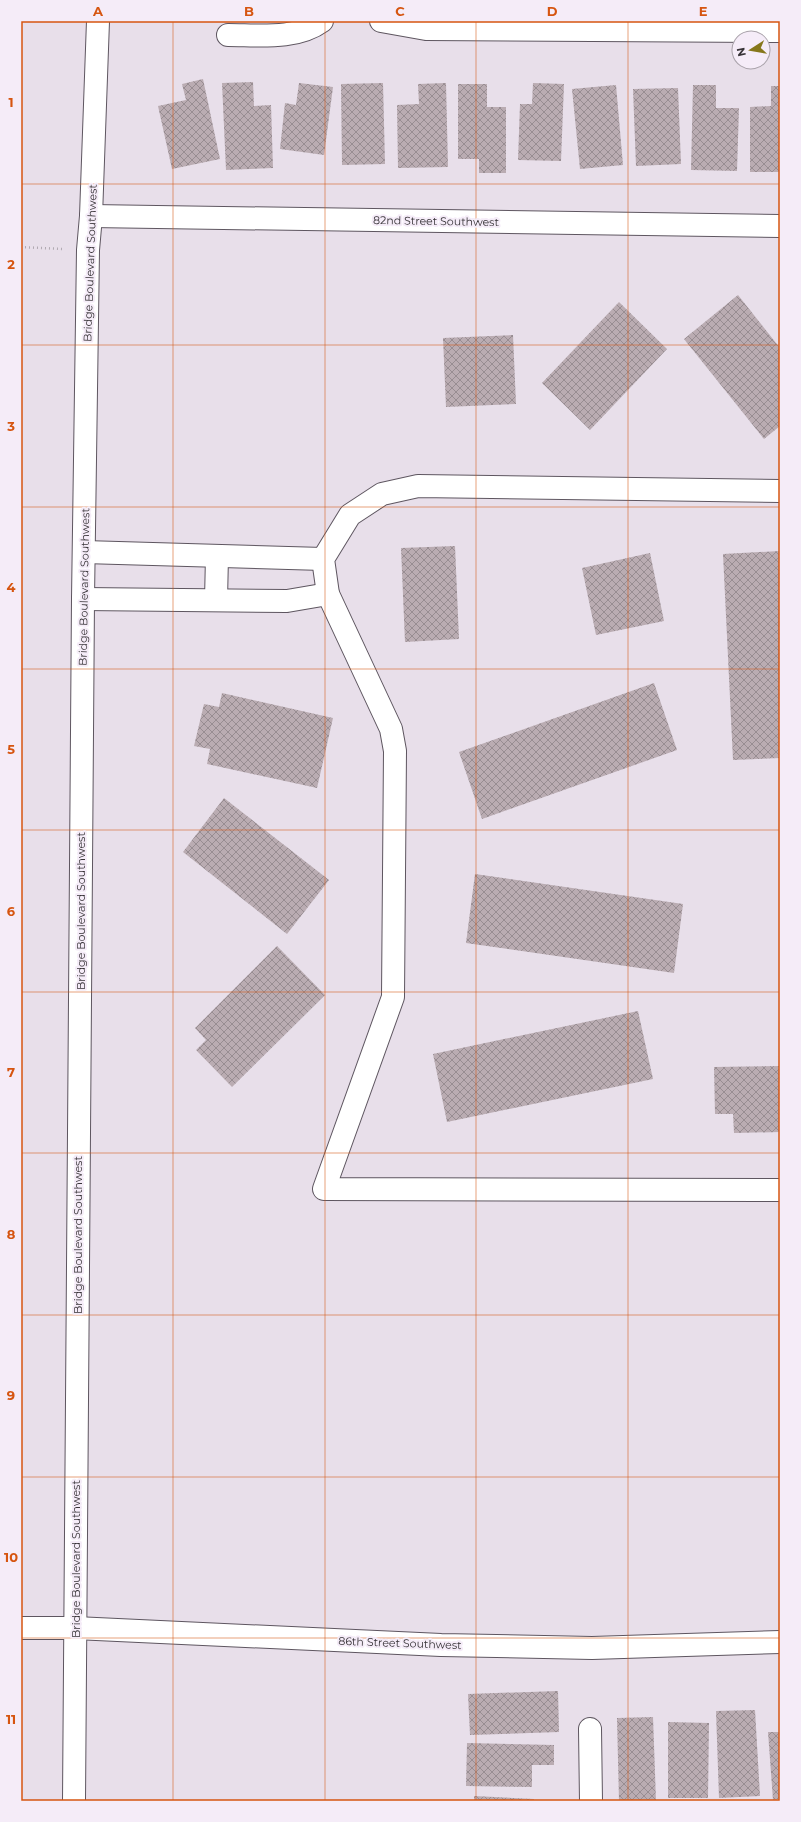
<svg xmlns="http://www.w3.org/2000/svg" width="801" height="1822" viewBox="0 0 801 1822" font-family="Montserrat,sans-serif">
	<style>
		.building { fill: url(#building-cross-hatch) }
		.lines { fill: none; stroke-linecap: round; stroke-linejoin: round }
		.minor-casing { stroke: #5e5660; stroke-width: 24 }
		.path { stroke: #b0a9b1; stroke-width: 2.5; stroke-dasharray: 1 3; stroke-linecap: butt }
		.minor { stroke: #fff; stroke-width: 22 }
		.grid { fill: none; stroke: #d65510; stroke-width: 1; stroke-opacity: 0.55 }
		.labels { text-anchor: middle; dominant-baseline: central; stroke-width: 4; stroke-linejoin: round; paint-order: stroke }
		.street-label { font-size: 11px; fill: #363236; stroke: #f5ecf8 }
		.neatline { fill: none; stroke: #d65510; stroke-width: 1.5 }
		.grid-label { font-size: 13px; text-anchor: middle; font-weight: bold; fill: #d65510 }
	</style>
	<defs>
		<pattern id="building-cross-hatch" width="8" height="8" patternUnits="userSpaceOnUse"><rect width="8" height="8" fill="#baacb2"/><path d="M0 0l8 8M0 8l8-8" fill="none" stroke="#988d92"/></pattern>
	</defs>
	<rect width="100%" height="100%" fill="#e8dfea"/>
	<!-- building -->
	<g class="building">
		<polygon points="203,79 220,159 172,169 158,106 186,100 182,84"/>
		<polygon points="253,82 254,106 271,105 273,168 226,170 222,83"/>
		<polygon points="299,83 333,87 324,155 280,149 285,103 296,105"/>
		<polygon points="383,83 385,164 342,165 341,84"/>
		<polygon points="446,83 448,167 398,168 397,105 419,104 418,84"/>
		<polygon points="533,83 564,84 561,161 518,160 520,104 532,104"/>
		<polygon points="458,84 487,84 487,107 506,107 506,173 479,173 479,159 458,159"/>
		<polygon points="616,85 623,165 580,169 572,89"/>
		<polygon points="693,85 716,85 716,108 739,108 737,171 691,170"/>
		<polygon points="771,86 780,86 780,172 750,172 750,107 771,106"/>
		<polygon points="678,88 681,164 636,166 633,89"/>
		<polygon points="738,295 780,348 780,426 764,439 684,339"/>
		<polygon points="619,302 667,349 590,430 542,383"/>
		<polygon points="513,335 516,404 446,407 443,338"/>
		<polygon points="455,546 459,639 405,642 401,548"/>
		<polygon points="780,551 780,758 733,760 723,554"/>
		<polygon points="650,553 664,621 596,635 582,568"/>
		<polygon points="654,683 677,750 482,819 459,752"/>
		<polygon points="222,693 333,718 317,788 207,764 210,749 194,746 204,704 219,707"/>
		<polygon points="224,798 329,880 287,934 183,852"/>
		<polygon points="475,874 683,904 674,973 466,943"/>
		<polygon points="277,946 325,995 232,1087 196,1050 206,1040 195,1028"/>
		<polygon points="638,1011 653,1079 447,1122 433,1054"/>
		<polygon points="780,1066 780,1132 734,1133 733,1114 715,1114 714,1067"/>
		<polygon points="558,1691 559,1732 470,1735 468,1694"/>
		<polygon points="755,1710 760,1796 719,1798 716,1711"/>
		<polygon points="653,1717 656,1801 619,1801 617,1718"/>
		<polygon points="668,1722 709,1723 708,1798 668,1798"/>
		<polygon points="768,1732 780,1732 780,1799 773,1800"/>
		<polygon points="467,1743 554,1745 554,1765 532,1765 532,1787 466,1786"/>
		<polygon points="474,1796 534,1799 534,1801 474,1801"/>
	</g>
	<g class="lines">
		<defs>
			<g id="minor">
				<polyline points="381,21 426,29 780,31"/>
				<path d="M228 35C259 35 296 40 322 21"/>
				<polyline points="91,216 780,226"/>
				<polyline points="780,491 418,486 382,494 350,515 323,559 328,594 391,729 395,751 393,997 324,1189 780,1190"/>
				<polyline points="84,552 323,559"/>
				<polyline points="83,599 287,601 328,594"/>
				<polyline points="216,600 217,556"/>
				<polyline points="21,1628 75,1628 441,1645 592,1648 780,1642"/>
				<polyline points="590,1729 591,1801"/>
				<polyline points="74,1801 83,599 88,250 91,216 98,21"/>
			</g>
		</defs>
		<!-- minor casing -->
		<use href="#minor" class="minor-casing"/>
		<!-- path -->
		<polyline class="path" points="21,247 62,249"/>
		<!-- minor -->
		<use href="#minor" class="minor"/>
	</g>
	<!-- grid -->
	<path class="grid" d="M173 21V1801M325 21V1801M476 21V1801M628 21V1801M21 184H780M21 345H780M21 507H780M21 669H780M21 830H780M21 992H780M21 1153H780M21 1315H780M21 1477H780M21 1638H780"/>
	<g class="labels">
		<!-- street labels -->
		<g class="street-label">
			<text transform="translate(436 221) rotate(1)">82nd Street Southwest</text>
			<text transform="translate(90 263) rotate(-88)">Bridge Boulevard Southwest</text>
			<text transform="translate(84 587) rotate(-89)">Bridge Boulevard Southwest</text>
			<text transform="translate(81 911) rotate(-90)">Bridge Boulevard Southwest</text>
			<text transform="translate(78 1235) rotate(-90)">Bridge Boulevard Southwest</text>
			<text transform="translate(76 1559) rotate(-90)">Bridge Boulevard Southwest</text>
			<text transform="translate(400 1643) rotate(2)">86th Street Southwest</text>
		</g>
	</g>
	<!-- border -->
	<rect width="801" height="1822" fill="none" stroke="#f5ecf8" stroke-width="44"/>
	<!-- north arrow -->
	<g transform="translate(751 50) rotate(258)"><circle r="19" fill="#f5ecf8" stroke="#a9a2aa"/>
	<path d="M0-3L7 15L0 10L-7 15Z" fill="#86771b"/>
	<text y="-6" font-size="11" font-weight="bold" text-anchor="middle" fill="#363236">N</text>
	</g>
	<rect x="22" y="22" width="757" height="1778" class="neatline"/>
	<g class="grid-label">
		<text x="98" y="16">A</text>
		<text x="249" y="16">B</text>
		<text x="400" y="16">C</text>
		<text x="552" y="16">D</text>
		<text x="703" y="16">E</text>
		<text x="11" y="107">1</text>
		<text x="11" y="269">2</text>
		<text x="11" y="431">3</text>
		<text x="11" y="592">4</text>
		<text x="11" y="754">5</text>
		<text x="11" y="916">6</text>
		<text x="11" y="1077">7</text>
		<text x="11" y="1239">8</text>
		<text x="11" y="1400">9</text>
		<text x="11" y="1562">10</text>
		<text x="11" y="1724">11</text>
	</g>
</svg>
